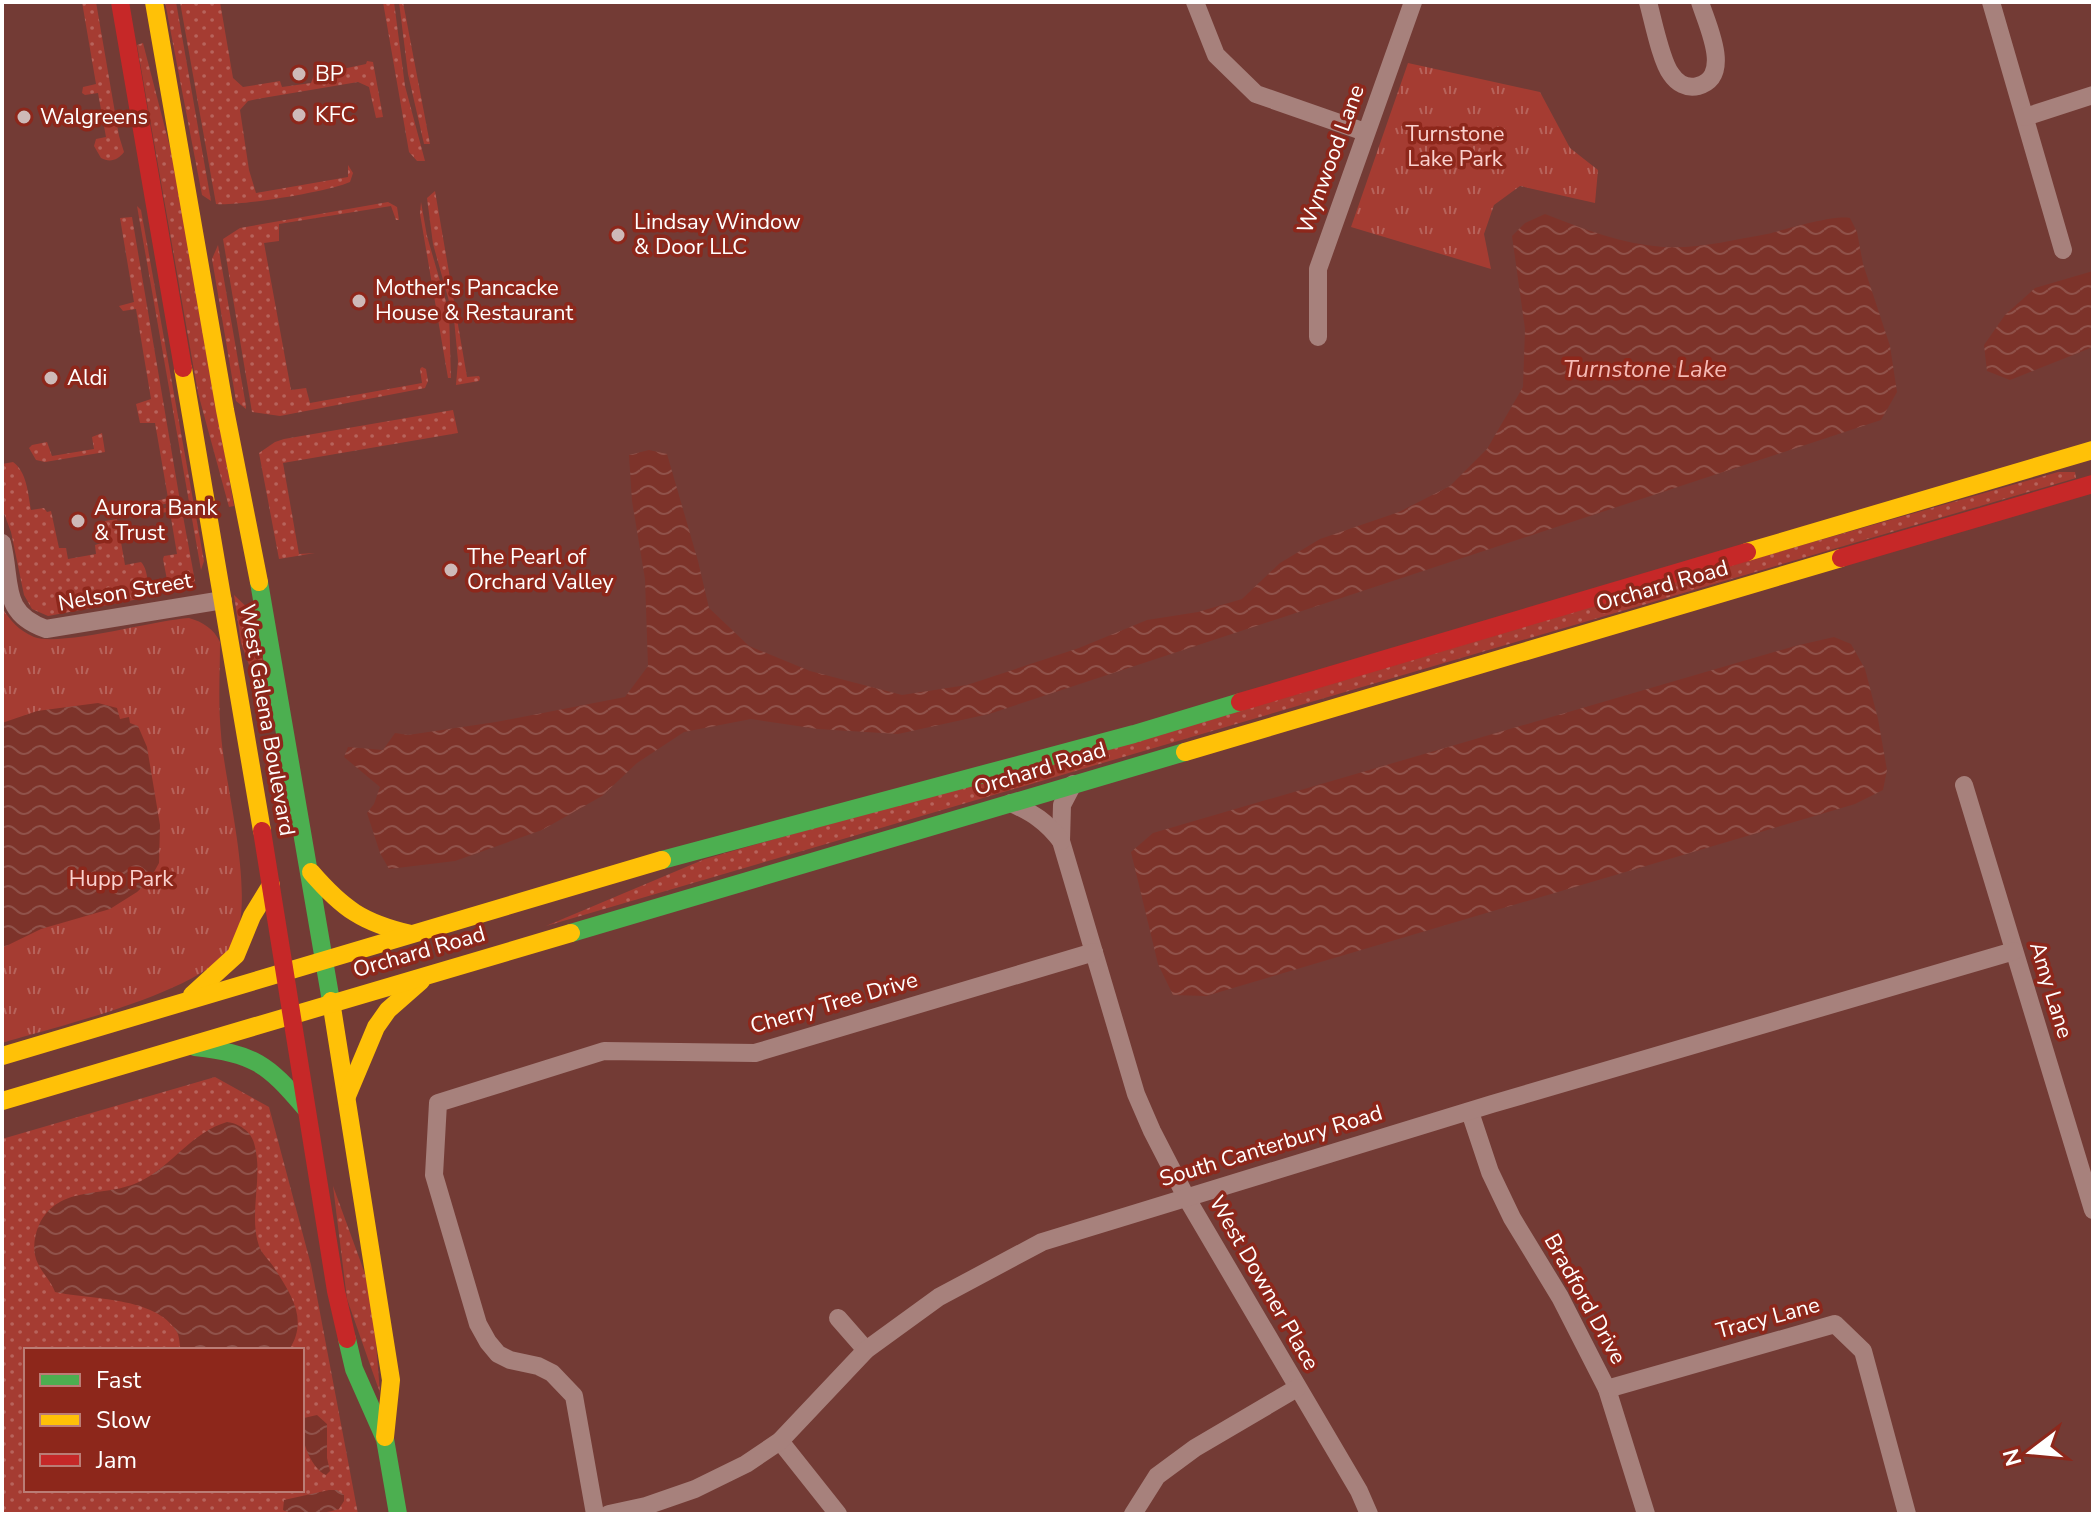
<svg xmlns="http://www.w3.org/2000/svg" width="2095" height="1516" viewBox="0 0 2095 1516" font-family="'Nunito Sans',sans-serif">
	<style>
		.grass { fill: url(#grass-dots); fill-rule: evenodd }
		.park { fill: url(#park-tufts) }
		.water { fill: url(#water-waves) }
		.lines { fill: none; stroke-linecap: round; stroke-linejoin: round }
		.street { stroke: #a7817c; stroke-width: 18 }
		.fast { stroke: #4caf50; stroke-width: 18 }
		.slow { stroke: #ffc107; stroke-width: 18 }
		.jam { stroke: #c62828; stroke-width: 18 }
		.poi-dot { fill: #cebab8; stroke: #8d271b; stroke-width: 3 }
		.labels { text-anchor: middle; dominant-baseline: central; stroke-width: 7; stroke-linejoin: round; paint-order: stroke }
		.poi-label { font-size: 22px; fill: #fff; stroke: #8d271b; text-anchor: start }
		.park-label { font-size: 22px; fill: #fad1ce; stroke: #8d271b }
		.street-label { font-size: 22px; fill: #fff; stroke: #8d271b }
		.water-label { font-size: 24px; font-style: italic; fill: #f5b9b4; stroke: #8d271b }
	</style>
	<defs>
		<pattern id="grass-dots" width="8" height="8" patternUnits="userSpaceOnUse" patternTransform="scale(2)"><rect width="8" height="8" fill="#a53c32"/><path d="M2 2h.1M6 6h.1" fill="none" stroke="#b7635b" stroke-width="1.8" stroke-linecap="round"/></pattern>
		<pattern id="park-tufts" width="24" height="20" patternUnits="userSpaceOnUse" patternTransform="scale(2)"><rect width="24" height="20" fill="#a53c32"/><path d="M3 7l-1-3M5 7V3M7 7l1-3M15 17l-1-3M17 17v-4M19 17l1-3" fill="none" stroke="#b7635b"/></pattern>
		<pattern id="water-waves" width="16" height="10" patternUnits="userSpaceOnUse" patternTransform="scale(2)"><rect width="16" height="10" fill="#7d332a"/><path d="M0 5q4-4 8 0t8 0" fill="none" stroke="#90524a"/></pattern>
	</defs>
	<rect width="100%" height="100%" fill="#733b35"/>
	<!-- grass -->
	<g class="grass">
		<path d="M82 2H96L119 136 124 152C118 160 110 163 101 158L94 146 96 139 106 137 98 93 85 95 82 93 83 87 96 84Z"/>
		<polygon points="165,2 176,2 211,201 202,195"/>
		<path d="M180 2H220L233 78 243 87 280 81 282 87 311 83 314 75 366 64 367 61 373 62 383 117 376 118 369 87 358 82 257 99 248 101 240 110 249 170 256 193 348 177V165L353 173 350 182C327 192 241 206 216 204Z"/>
		<polygon points="383,2 394,2 405,86 425,161 417,161 409,152"/>
		<polygon points="399,2 403,2 430,144 424,144 408,74"/>
		<polygon points="143,43 173,159 234,506 229,507 198,393 137,45"/>
		<polygon points="435,191 467,377 479,376 480,378 479,381 456,385 458,361 454,319 433,244 427,198"/>
		<polygon points="388,202 397,207 399,220 396,220 391,206 279,224 279,241 264,243 291,390 306,388 310,403 422,383 420,369 422,367 426,369 428,381 425,388 280,416 252,412 223,239 240,228"/>
		<polygon points="421,202 427,236 449,312 451,378 448,378 420,214"/>
		<polygon points="137,206 141,210 204,561 201,570"/>
		<polygon points="132,217 180,501 154,506 156,501 168,498 155,423 140,423 136,404 151,399 136,309 123,311 119,306 134,302 120,218"/>
		<polygon points="218,245 246,406 246,409 236,401 212,259"/>
		<polygon points="453,410 458,433 283,463 299,554 315,553 279,559 259,453 275,442 284,439"/>
		<polygon points="102,433 105,452 45,462 36,460 29,448 32,445 47,442 52,456 94,449 92,437"/>
		<path d="M13 462C27 472 28 494 31 510L44 508 47 512 51 511 59 548H66L68 559 96 554 95 545 105 542 102 527 106 526 105 521 117 519 125 565 141 562C148 569 150 589 144 598L48 616 32 609 24 595 11 532 2 508V464Z"/>
		<polygon points="2058,472 2075,472 2076,478 546,926 705,859"/>
		<polygon points="181,505 195,581 185,589 177,592 168,585 163,559 164,556 177,554 170,512 158,513 155,510"/>
		<polygon points="234,595 256,616 271,713 267,714 241,643"/>
		<path d="M215 1077 269 1107 311 1265 358 1514H2V1139ZM26 1350H302V1490H26Z"/>
		<polygon points="333,1186 372,1293 380,1393 347,1299"/>
	</g>
	<!-- park -->
	<g class="park">
		<polygon points="1408,63 1540,92 1570,148 1598,170 1595,203 1520,186 1494,205 1484,234 1491,269 1351,227"/>
		<path d="M2 608C11 621 18 630 34 637 60 647 155 620 189 618 203 622 214 629 220 642 220 673 218 703 221 734 224 784 260 909 230 949 196 994 58 1026 2 1043Z"/>
	</g>
	<!-- water -->
	<g class="water">
		<path d="M1545 214C1583 229 1622 244 1663 247 1698 249 1733 240 1767 234 1788 229 1832 215 1850 218L1857 232 1863 264 1890 346 1897 392 1881 420 989 714 898 734 818 729 751 719 684 732 637 763 602 796 542 830 455 861 389 869 380 853 367 813 374 804 380 787 344 757 348 747 383 750 395 733 408 735 496 722 625 697 648 666 645 579 632 501 629 455 649 450 667 454 698 561 709 608 749 646 810 671 902 695 967 685 1079 648 1147 620 1198 612 1242 599 1280 563 1320 539 1399 512 1450 486 1487 449 1523 387 1525 329 1512 236 1525 223Z"/>
		<polygon points="2093,271 2093,347 2010,380 1987,371 1984,345 2005,315 2035,288"/>
		<polygon points="1834,637 1851,644 1865,669 1878,719 1887,770 1883,790 1855,804 1206,996 1173,995 1158,964 1131,852 1153,833 1795,646"/>
		<polygon points="98,703 117,708 120,719 129,717 130,723 138,726 147,747 160,825 159,863 149,881 137,892 110,909 41,929 2,948 2,723 37,711"/>
		<path d="M227 1122C238 1123 251 1131 254 1143 264 1177 248 1213 259 1246 262 1254 269 1260 273 1266 291 1294 309 1319 289 1350H259L253 1348 181 1350C179 1344 180 1338 177 1332 156 1296 90 1300 55 1292 51 1280 38 1270 35 1255 33 1245 35 1234 39 1225 59 1183 106 1199 141 1181 173 1165 192 1132 227 1122Z"/>
		<path d="M317 1415 327 1424V1458L330 1471 326 1475C310 1468 298 1435 304 1418Z"/>
		<path d="M329 1490H337L344 1495V1501L339 1509C324 1514 296 1516 283 1510L284 1500Z"/>
	</g>
	<g class="lines">
		<!-- street -->
		<g class="street">
			<polyline points="1195,2 1216,55 1256,94 1365,132"/>
			<path d="M1648 2C1653 20 1661 61 1671 74 1677 83 1687 89 1698 86 1733 76 1707 25 1700 2"/>
			<polyline points="1991,2 2063,250"/>
			<polyline points="2025,117 2093,95"/>
			<polyline points="1318,337 1318,269 1413,2"/>
			<path d="M2 543C12 583 0 613 46 629L223 600"/>
			<polyline points="1073,784 1062,805 1061,841 1136,1094 1152,1131 1186,1197 1359,1491 1369,1514"/>
			<polyline points="1964,785 2093,1210"/>
			<path d="M1011 803C1033 813 1047 822 1061 841"/>
			<polyline points="1470,1112 1490,1172 1512,1218 1560,1297 1607,1389 1646,1514"/>
			<polyline points="838,1318 866,1350"/>
			<polyline points="1607,1389 1835,1324 1863,1351 1907,1514"/>
			<polyline points="780,1441 838,1514"/>
			<polyline points="595,1514 574,1396 552,1373 538,1366 510,1360 498,1354 488,1342 478,1324 434,1175 438,1103 604,1051 755,1053 1094,952"/>
			<polyline points="609,1514 646,1506 695,1489 746,1464 780,1441 866,1350 939,1297 1042,1242 1492,1104 2014,951"/>
			<polyline points="1133,1514 1157,1476 1195,1448 1297,1388"/>
		</g>
		<!-- fast -->
		<g class="fast">
			<polyline points="259,582 331,1001"/>
			<polyline points="662,860 1134,734 1240,702"/>
			<polyline points="571,933 1185,752"/>
			<path d="M195 1047C254 1054 267 1063 305 1108"/>
			<polyline points="347,1339 354,1369 385,1439 398,1514"/>
		</g>
		<!-- slow -->
		<g class="slow">
			<polyline points="154,2 225,410 259,582"/>
			<polyline points="183,368 262,831"/>
			<polyline points="1747,552 2093,450"/>
			<polyline points="1185,752 1841,558"/>
			<path d="M311 872C343 909 363 923 411 934"/>
			<polyline points="192,995 236,955 252,916 271,885"/>
			<polyline points="331,1001 391,1380 385,1437"/>
			<polyline points="2,1056 662,860"/>
			<polyline points="347,1096 376,1027 388,1010 421,981"/>
			<polyline points="2,1101 571,933"/>
		</g>
		<!-- jam -->
		<g class="jam">
			<polyline points="120,2 183,368"/>
			<polyline points="1841,558 2093,484"/>
			<polyline points="1240,702 1747,552"/>
			<polyline points="262,831 336,1291 347,1339"/>
		</g>
	</g>
	<!-- markers -->
	<g class="poi-dot">
		<circle cx="299" cy="74" r="8"/>
		<circle cx="299" cy="115" r="8"/>
		<circle cx="24" cy="117" r="8"/>
		<circle cx="618" cy="235" r="8"/>
		<circle cx="359" cy="301" r="8"/>
		<circle cx="51" cy="378" r="8"/>
		<circle cx="78" cy="521" r="8"/>
		<circle cx="451" cy="570" r="8"/>
	</g>
	<g class="labels">
		<!-- poi labels -->
		<g class="poi-label">
			<text x="315" y="74">BP</text>
			<text x="315" y="115">KFC</text>
			<text x="40" y="117">Walgreens</text>
			<text x="634" y="222">Lindsay Window<tspan x="634" dy="25">&amp; Door LLC</tspan></text>
			<text x="375" y="288">Mother's Pancacke<tspan x="375" dy="25">House &amp; Restaurant</tspan></text>
			<text x="67" y="378">Aldi</text>
			<text x="94" y="508">Aurora Bank<tspan x="94" dy="25">&amp; Trust</tspan></text>
			<text x="467" y="557">The Pearl of<tspan x="467" dy="25">Orchard Valley</tspan></text>
		</g>
		<!-- park labels -->
		<g class="park-label">
			<text x="1455" y="134">Turnstone<tspan x="1455" dy="25">Lake Park</tspan></text>
			<text x="121" y="879">Hupp Park</text>
		</g>
		<!-- street labels -->
		<g class="street-label">
			<text transform="translate(1331 159) rotate(-70)">Wynwood Lane</text>
			<text transform="translate(1662 586) rotate(-16)">Orchard Road</text>
			<text transform="translate(125 592) rotate(-10)">Nelson Street</text>
			<text transform="translate(267 720) rotate(80)">West Galena Boulevard</text>
			<text transform="translate(1040 769) rotate(-17)">Orchard Road</text>
			<text transform="translate(419 952) rotate(-16)">Orchard Road</text>
			<text transform="translate(2051 990) rotate(73)">Amy Lane</text>
			<text transform="translate(834 1003) rotate(-16)">Cherry Tree Drive</text>
			<text transform="translate(1271 1146) rotate(-17)">South Canterbury Road</text>
			<text transform="translate(1264 1283) rotate(60)">West Downer Place</text>
			<text transform="translate(1585 1299) rotate(61)">Bradford Drive</text>
			<text transform="translate(1768 1318) rotate(-15)">Tracy Lane</text>
		</g>
		<!-- water labels -->
		<g class="water-label">
			<text x="1645" y="369">Turnstone Lake</text>
		</g>
	</g>
	<!-- border -->
	<rect width="2095" height="1516" fill="none" stroke="#ffffff" stroke-width="8"/>
	<!-- legend -->
	<rect x="24" y="1348" width="280" height="144" fill="#8d271b" stroke="#bb7d76" stroke-width="2"/>
	<rect x="40" y="1374" width="40" height="12" fill="#4caf50" stroke="#bb7d76" stroke-width="2"/>
	<text x="96" y="1388" font-size="24" fill="#ffffff">Fast</text>
	<rect x="40" y="1414" width="40" height="12" fill="#ffc107" stroke="#bb7d76" stroke-width="2"/>
	<text x="96" y="1428" font-size="24" fill="#ffffff">Slow</text>
	<rect x="40" y="1454" width="40" height="12" fill="#c62828" stroke="#bb7d76" stroke-width="2"/>
	<text x="96" y="1468" font-size="24" fill="#ffffff">Jam</text>
	<!-- north arrow -->
	<g transform="translate(2031 1452) rotate(254)" stroke="#8d271b" stroke-width="6" paint-order="stroke">
	<path d="M0-6L14 30L0 20L-14 30Z" fill="#ffffff"/>
	<text y="-12" font-size="22" font-weight="bold" text-anchor="middle" fill="#ffffff">N</text>
	</g>
</svg>
